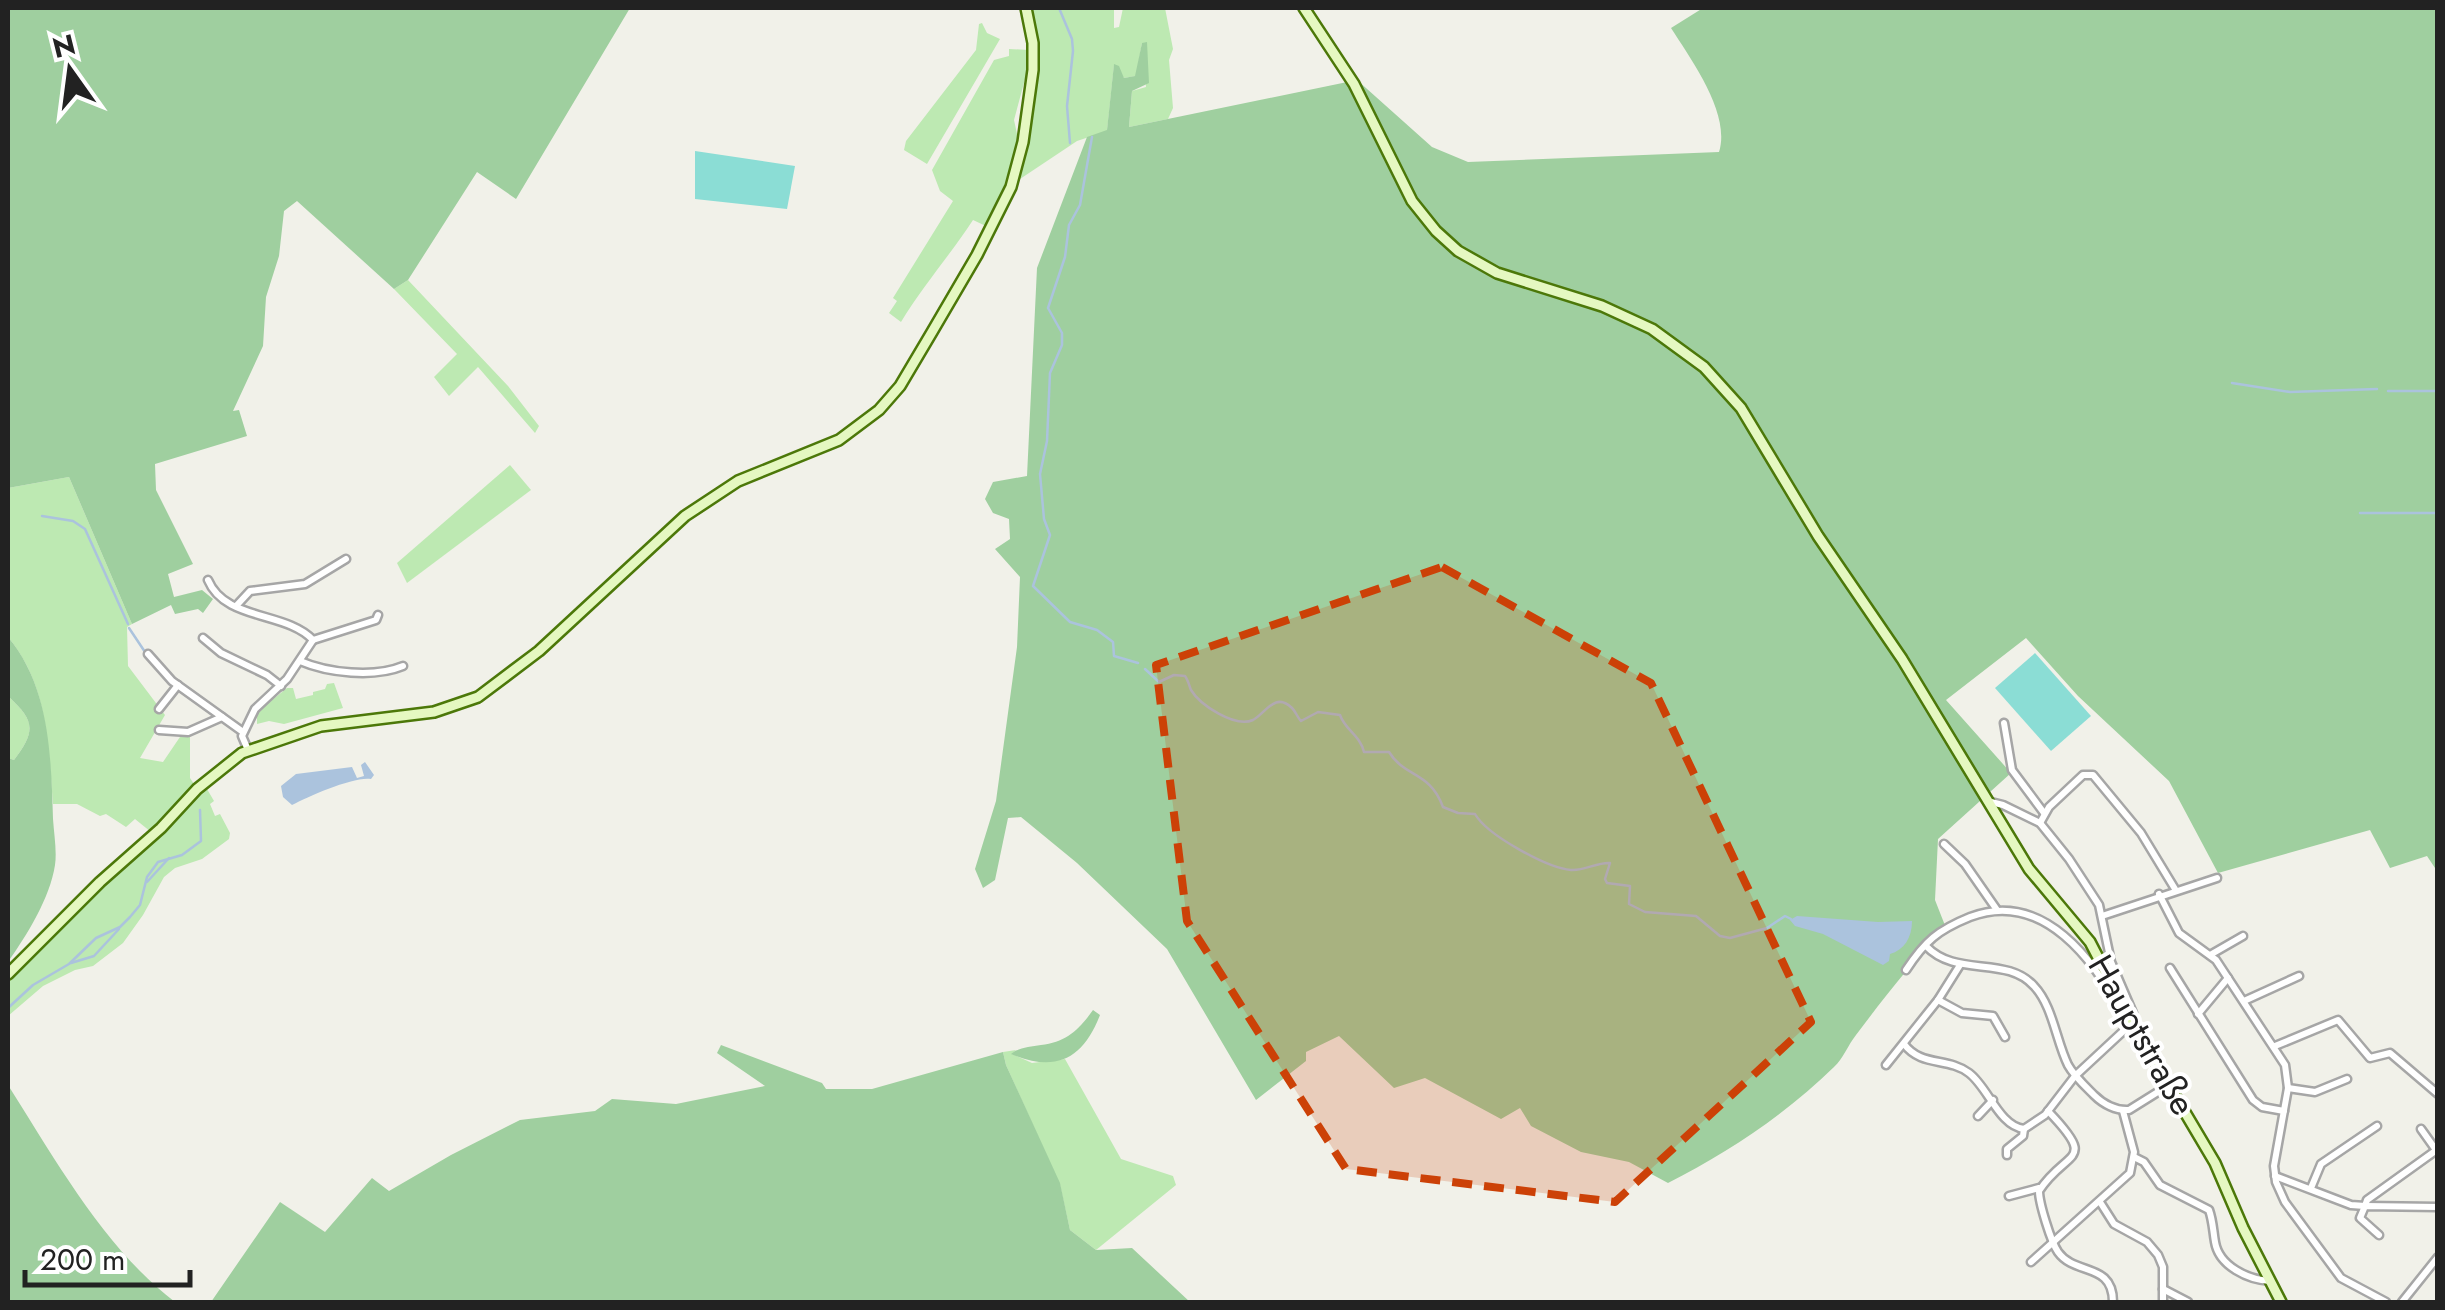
<svg xmlns="http://www.w3.org/2000/svg" width="2445" height="1310" viewBox="0 0 2445 1310" font-family="Jost,sans-serif">
	<style>
		.grass { fill: #bde9b2 }
		.forest { fill: #9fcf9f }
		.pitch { fill: #8bddd5 }
		.water { fill: #abc3dd }
		.lines { fill: none; stroke-linecap: round; stroke-linejoin: round }
		.stream { stroke: #abc3dd; stroke-width: 2.5 }
		.minor-casing { stroke: #a6a6a6; stroke-width: 11 }
		.secondary-casing { stroke: #4c7809; stroke-width: 14 }
		.minor { stroke: #fff; stroke-width: 6 }
		.secondary { stroke: #e5f8c1; stroke-width: 9 }
		.marked { fill: #cc4107; fill-opacity: 0.2; stroke: #cc4107; stroke-width: 8; stroke-dasharray: 20 12; stroke-linejoin: round }
		.labels { text-anchor: middle; dominant-baseline: central; stroke-width: 8; stroke-linejoin: round; paint-order: stroke }
		.street-label { font-size: 35px; fill: #222; stroke: #fff }
	</style>
	<rect width="100%" height="100%" fill="#f1f1e9"/>
	<!-- grass -->
	<g class="grass">
		<polygon points="1029,8 1114,8 1114,28 1119,27 1123,8 1165,8 1173,49 1169,60 1173,108 1168,119 1129,127 1132,91 1146,87 1142,43 1136,76 1124,78 1114,65 1107,131 1077,141 1020,179 1017,177 1032,107"/>
		<polygon points="982,23 987,33 1000,39 927,164 904,150 906,141 976,50 979,24"/>
		<path d="M1009 49 1029 50 1028 68 1014 120 1019 143 999 208 988 227 973 220C950 255 923 286 901 322L889 313 897 301 893 298 953 201 940 191 932 170 994 60 1009 56Z"/>
		<polygon points="408,280 508,386 539,426 535,433 478,367 449,396 434,377 457,354 394,289"/>
		<polygon points="510,465 531,490 407,583 397,563"/>
		<path d="M69 477 132 624 127 627 128 666 165 715 140 758 163 762 182 734 190 733V778L194 784 151 832 135 819 126 827 106 814 100 816 77 804H53C48 744 48 685 8 637V488Z"/>
		<polygon points="334,683 343,708 284,724 269,721 257,724 257,712 287,688 293,688 296,699 313,695 313,692 325,689 327,684"/>
		<path d="M8 696C34 720 37 730 14 760L8 758Z"/>
		<polygon points="207,789 214,801 210,804 215,816 220,814 230,833 229,839 202,859 175,868 164,877 143,915 123,943 93,966 75,970 43,986 8,1016 8,981 100,885 201,790"/>
		<polygon points="1016,1050 1012,1054 1032,1063 1065,1059 1121,1159 1173,1176 1176,1185 1096,1250 1070,1230 1060,1185 1006,1065 1003,1052"/>
	</g>
	<!-- forest -->
	<g class="forest">
		<polygon points="8,8 630,8 516,199 477,172 408,280 394,289 297,201 284,211 279,256 266,297 263,346 233,411 239,410 247,436 155,464 156,490 193,564 168,574 174,597 202,590 213,599 203,613 198,609 175,614 171,605 132,624 69,477 8,488"/>
		<path d="M1703 8H2437V871L2427 856 2390 868 2370 830 2218 873 2169 781 2078 696 2026 638 1946 700 2011 773 1938 839 1935 900 1946 928C1912 961 1884 998 1856 1035 1848 1045 1843 1059 1834 1067 1786 1114 1727 1153 1668 1183L1629 1162 1581 1152 1531 1126 1520 1108 1501 1119 1425 1078 1394 1088 1339 1036 1306 1052V1061L1256 1100 1167 949 1077 863 1021 817 1008 818 995 880 983 888 975 869 996 801 1017 647 1020 577 995 549 1010 539 1009 519 993 513 985 499 993 482 1027 476 1037 268 1087 137 1107 130 1114 64 1119 66 1124 78 1135 76 1142 43 1147 42 1149 83 1132 91 1129 127 1357 80 1432 147 1468 162 1719 152C1731 114 1692 61 1671 28Z"/>
		<path d="M8 637C50 687 51 756 53 819 54 834 57 851 55 865 50 898 27 935 8 962V758L14 760C37 730 34 720 8 696Z"/>
		<path d="M1093 1010 1100 1015C1083 1059 1056 1073 1011 1054 1019 1047 1030 1047 1041 1045 1066 1042 1079 1030 1093 1010Z"/>
		<polygon points="721,1045 822,1083 826,1089 872,1089 1003,1052 1006,1065 1060,1183 1070,1230 1096,1250 1132,1248 1190,1302 211,1302 280,1202 325,1232 372,1178 389,1191 451,1155 520,1120 595,1111 612,1099 676,1104 765,1086 717,1053"/>
		<path d="M8 1085C55 1159 105 1249 175 1302H8Z"/>
	</g>
	<!-- pitch -->
	<g class="pitch">
		<polygon points="695,151 795,166 787,209 695,199"/>
		<polygon points="2035,653 2091,716 2051,751 1995,688"/>
	</g>
	<!-- water -->
	<g class="water">
		<path d="M365 762 374 775 371 779C355 776 309 796 292 805L283 797 281 786 296 774 352 767 357 778 364 776 361 765Z"/>
		<path d="M1797 916 1878 922 1912 921C1912 938 1904 950 1890 954L1889 961 1883 965 1823 934 1795 926 1790 920Z"/>
	</g>
	<g class="lines">
		<!-- stream -->
		<g class="stream">
			<polyline points="1059,8 1072,39 1073,51 1067,106 1070,143"/>
			<polyline points="1092,137 1080,205 1069,225 1065,257 1048,308 1062,333 1062,345 1050,373 1047,441 1040,474 1044,519 1050,535 1033,586 1070,622 1097,630 1113,642 1114,656 1138,663"/>
			<polyline points="2232,383 2290,392 2377,389"/>
			<polyline points="2388,391 2438,391"/>
			<polyline points="2360,513 2438,513"/>
			<polyline points="42,516 73,521 85,529 128,624"/>
			<polyline points="129,628 145,652"/>
			<path d="M1145 669 1159 682 1174 675 1185 676C1188 680 1189 685 1191 690 1200 705 1235 728 1253 720 1265 714 1275 691 1292 708 1296 712 1297 717 1301 721L1318 712 1340 715C1345 730 1360 735 1364 752H1389C1405 778 1430 771 1443 807L1458 813 1475 814C1487 835 1547 868 1571 870 1585 871 1597 862 1610 863L1605 879 1607 883 1630 886 1629 904 1645 912 1696 916 1720 936 1730 938 1767 928 1785 916 1791 919"/>
			<polyline points="147,882 169,858"/>
			<polyline points="71,963 94,956 119,929"/>
			<polyline points="8,1008 33,985 69,964 96,938 120,927 130,917 140,905 147,877 158,862 182,855 201,841 200,810"/>
		</g>
		<defs>
			<g id="minor">
				<path d="M208 580C225 621 286 611 313 640"/>
				<polyline points="237,605 250,591 305,584 346,559"/>
				<polyline points="203,638 221,653 267,675 281,686"/>
				<polyline points="313,640 376,620 378,615"/>
				<polyline points="148,654 172,681 243,732"/>
				<path d="M300 661C328 673 374 678 403 666"/>
				<polyline points="159,709 178,685"/>
				<polyline points="2004,723 2012,770 2044,813"/>
				<polyline points="159,730 188,732 222,717"/>
				<polyline points="248,750 242,736 255,709 287,679 313,640"/>
				<polyline points="1987,801 2003,805 2040,823 2069,859 2099,905 2111,962 2133,1013 2133,1022"/>
				<polyline points="2040,823 2049,807 2083,775 2093,775 2141,833 2175,889"/>
				<polyline points="1944,844 1965,864 1997,910"/>
				<polyline points="2159,894 2179,933 2216,960 2285,1065 2288,1088 2274,1166 2276,1182 2285,1202 2341,1278 2386,1302"/>
				<polyline points="2102,916 2217,878"/>
				<path d="M1926 946C1956 978 2006 955 2034 986 2053 1006 2056 1041 2068 1065 2074 1076 2085 1086 2094 1095 2103 1104 2116 1111 2129 1110L2169 1085"/>
				<polyline points="2210,955 2243,936"/>
				<polyline points="2170,968 2253,1100 2262,1107 2284,1111"/>
				<path d="M1906 970C1925 941 1938 930 1970 917 2043 889 2096 961 2124 1018L2131 1022"/>
				<polyline points="1938,1000 1962,1013 1993,1016 2005,1037"/>
				<polyline points="2244,1001 2299,976"/>
				<polyline points="2198,1014 2228,978"/>
				<path d="M1904 1044C1921 1067 1948 1057 1969 1073 1988 1087 1999 1126 2024 1129L2045 1115 2075 1076 2132 1023"/>
				<polyline points="2275,1046 2338,1020 2370,1058 2390,1053 2438,1094"/>
				<polyline points="1886,1065 1938,1000 1960,965"/>
				<polyline points="2288,1088 2315,1092 2347,1079"/>
				<path d="M2048 1111C2099 1164 2066 1149 2039 1191 2039 1203 2051 1242 2058 1252 2075 1276 2113 1262 2113 1302"/>
				<polyline points="1978,1116 1993,1100"/>
				<polyline points="2421,1129 2436,1150"/>
				<polyline points="2007,1155 2007,1149 2023,1136 2024,1129"/>
				<path d="M2134 1157 2144 1162 2160 1185 2209 1210C2213 1221 2213 1231 2215 1242 2219 1266 2248 1280 2271 1281"/>
				<polyline points="2275,1176 2351,1205 2365,1206 2367,1200 2438,1149"/>
				<polyline points="2311,1188 2321,1164 2377,1126"/>
				<polyline points="2009,1196 2039,1188"/>
				<polyline points="2100,1202 2114,1224 2147,1242 2158,1255 2163,1267 2163,1302"/>
				<polyline points="2379,1235 2360,1218 2365,1206 2438,1207"/>
				<polyline points="2031,1262 2130,1173 2134,1152 2123,1111"/>
				<polyline points="2163,1289 2188,1302"/>
				<polyline points="2402,1302 2438,1257"/>
			</g>
			<g id="secondary">
				<polyline points="1304,8 1354,84 1412,201 1436,231 1458,251 1497,273 1602,306 1652,329 1704,367 1741,408 1818,536 1902,659 2029,869 2090,942 2132,1023 2215,1163 2243,1228 2281,1302"/>
				<polyline points="8,974 100,882 161,828 197,789 242,753 321,726 434,712 478,697 539,651 685,516 738,481 839,440 879,410 900,386 932,332 977,255 1011,187 1023,142 1033,70 1033,43 1026,8"/>
			</g>
		</defs>
		<!-- minor casing -->
		<use href="#minor" class="minor-casing"/>
		<!-- secondary casing -->
		<use href="#secondary" class="secondary-casing"/>
		<!-- minor -->
		<use href="#minor" class="minor"/>
		<!-- secondary -->
		<use href="#secondary" class="secondary"/>
	</g>
	<!-- marked area -->
	<path class="marked" d="M1442 567 1651 683 1811 1022 1615 1202 1346 1169 1187 921 1156 665Z"/>
	<g class="labels">
		<!-- street labels -->
		<g class="street-label">
			<text transform="translate(2142 1035) rotate(60)">Hauptstraße</text>
		</g>
	</g>
	<!-- border -->
	<rect width="2445" height="1310" fill="none" stroke="#222222" stroke-width="20"/>
	<!-- north arrow -->
	<g transform="translate(70 70) rotate(346)" stroke="#ffffff" stroke-width="8" paint-order="stroke">
	<path d="M0-8L18 38L0 25L-18 38Z" fill="#222222"/>
	<text y="-15" font-size="28" font-weight="bold" text-anchor="middle" fill="#222222">N</text>
	</g>
	<!-- scale -->
	<path d="M25 1270v15h165v-15" fill="none" stroke="#222222" stroke-width="5"/>
	<text x="40" y="1270" font-size="30" fill="#222222" stroke="#ffffff" stroke-width="8" paint-order="stroke">200 m</text>
</svg>
